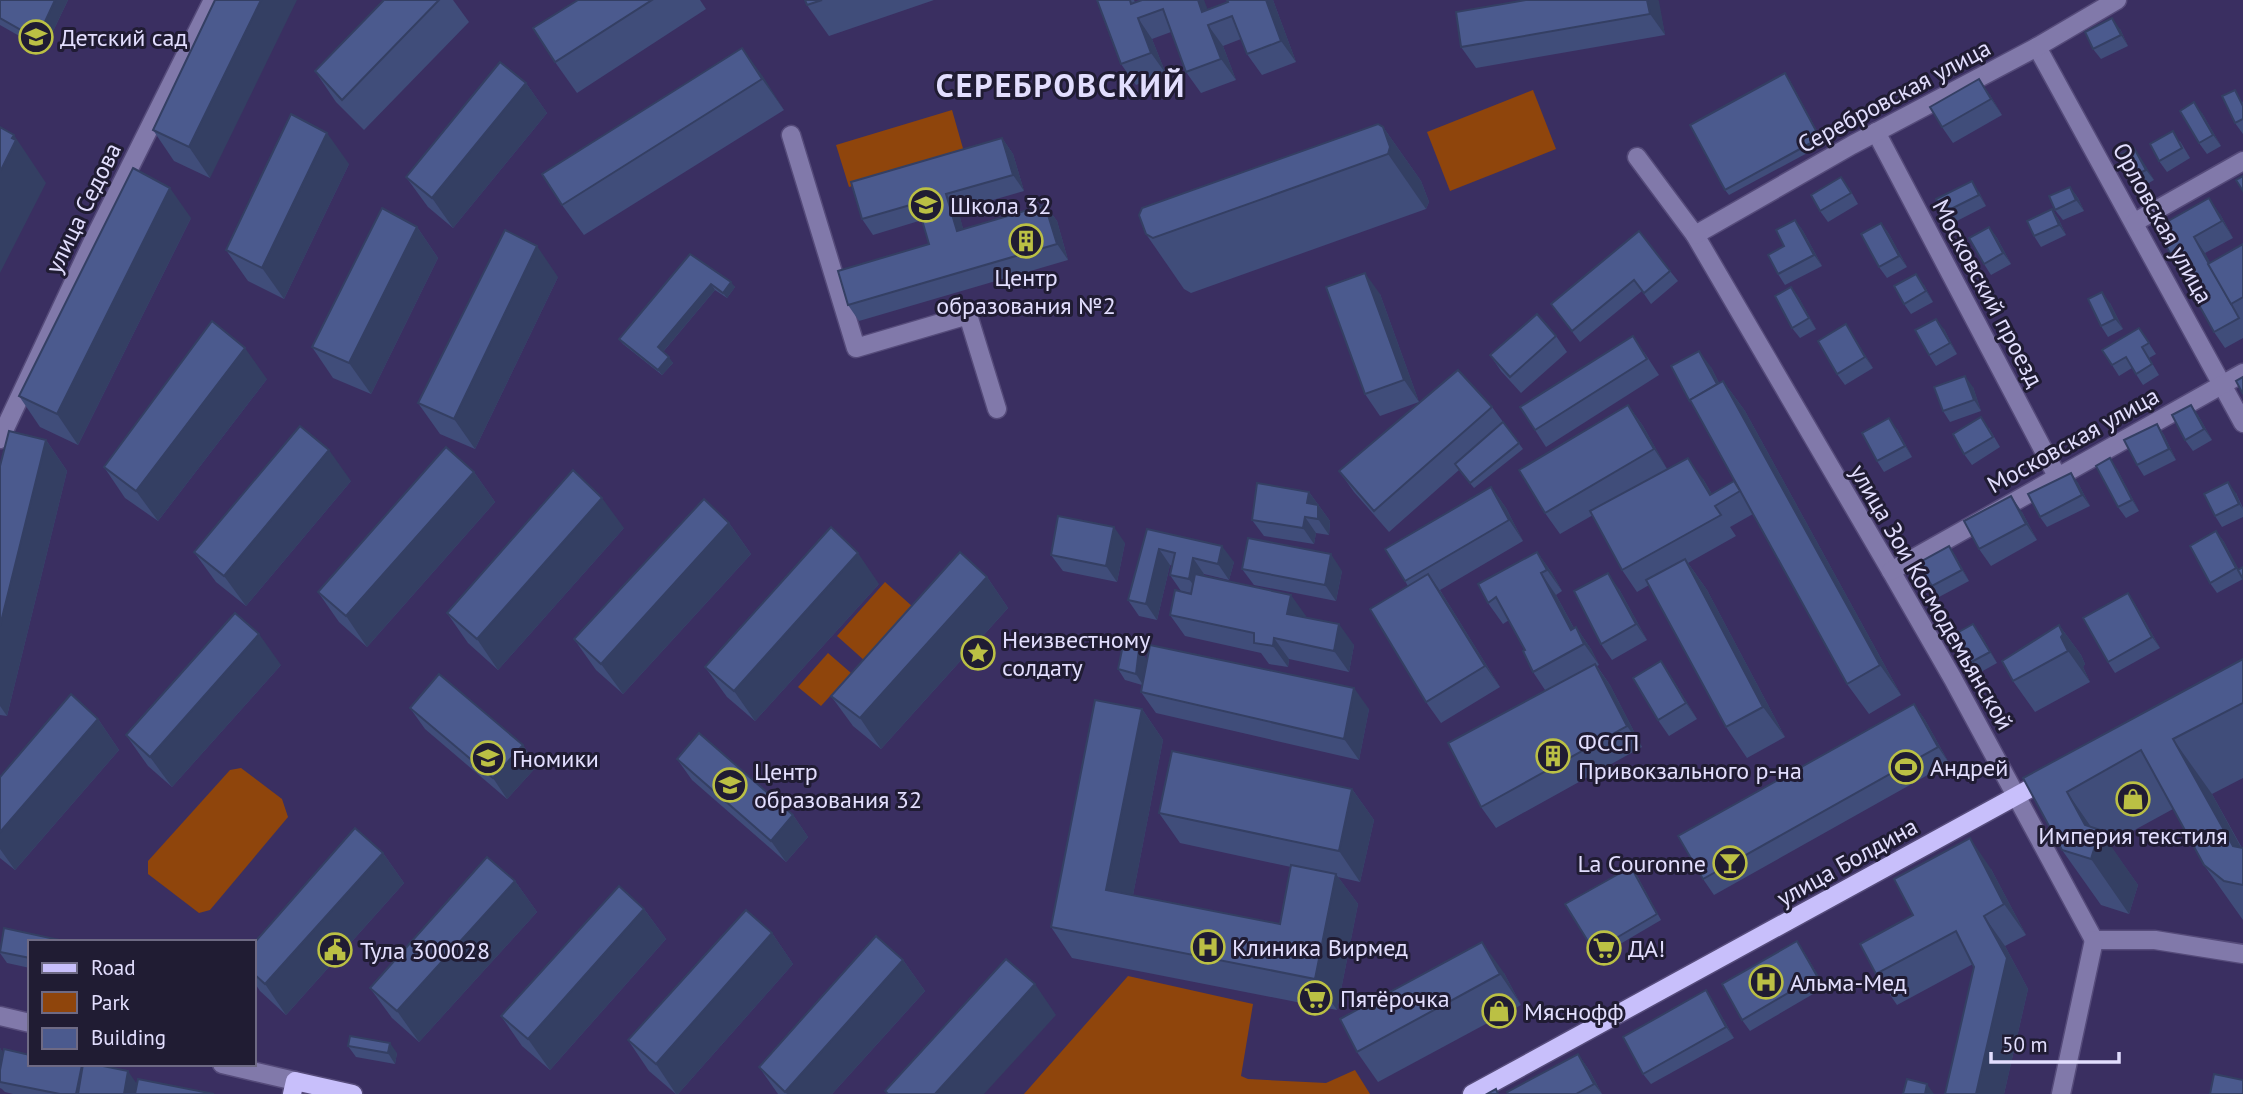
<svg xmlns="http://www.w3.org/2000/svg" width="2243" height="1094" viewBox="0 0 2243 1094" font-family="'PT Sans',sans-serif">
	<style>
		.green { fill: #8f450c }
		.lines { fill: none; stroke-linecap: round; stroke-linejoin: round }
		.minor-casing { stroke: #554b7a; stroke-width: 21 }
		.major-casing { stroke: #554b7a; stroke-width: 21 }
		.minor { stroke: #8179aa; stroke-width: 18 }
		.major { stroke: #c8bffb; stroke-width: 18 }
		.wall { fill: #404d7a }
		.shaded-wall { fill: #343f63 }
		.building { fill: #4b5a8e; stroke: #343f63; stroke-width: 2 }
		.labels { text-anchor: middle; dominant-baseline: central; stroke-width: 6; stroke-linejoin: round; paint-order: stroke }
		.poi-label { font-size: 24px; fill: #e2defe; stroke: #201c33; text-anchor: start }
		.street-label { font-size: 24px; fill: #e2defe; stroke: #201c33 }
		.district-label { font-size: 32px; font-weight: bold; letter-spacing: 2px; fill: #e2defe; stroke: #201c33 }
	</style>
	<rect width="100%" height="100%" fill="#3a2f61"/>
	<!-- green -->
	<g class="green">
		<polygon points="1533,90 1556,149 1450,191 1427,132"/>
		<polygon points="952,110 964,152 849,187 836,145"/>
		<polygon points="885,582 913,607 865,661 837,636"/>
		<polygon points="828,653 851,673 821,706 798,687"/>
		<polygon points="241,768 282,799 288,817 210,910 199,913 148,874 148,861 230,770"/>
		<polygon points="1128,976 1253,1004 1241,1076 1248,1079 1326,1083 1355,1070 1370,1094 1024,1094"/>
	</g>
	<g class="lines">
		<defs>
			<g id="minor">
				<polyline points="2037,47 2243,423"/>
				<polyline points="1876,132 2057,476"/>
				<polyline points="791,135 856,348 968,315 997,409"/>
				<polyline points="1637,157 1695,235 1891,571 1953,679 2094,940"/>
				<polyline points="2135,222 2243,161"/>
				<polyline points="1695,235 1852,145 2037,47 2117,0"/>
				<polyline points="0,439 92,243 213,0"/>
				<polyline points="1891,571 2243,373"/>
				<polyline points="2094,940 2155,940 2243,954"/>
				<polyline points="0,1016 30,1023"/>
				<polyline points="222,1064 295,1081"/>
				<polyline points="2061,1094 2094,940"/>
			</g>
			<g id="major">
				<polyline points="292,1094 295,1081 353,1094"/>
				<polyline points="1472,1094 2049,778"/>
			</g>
		</defs>
		<!-- minor casing -->
		<use href="#minor" class="minor-casing"/>
		<!-- major casing -->
		<use href="#major" class="major-casing"/>
		<!-- minor -->
		<use href="#minor" class="minor"/>
		<!-- major -->
		<use href="#major" class="major"/>
	</g>
	<!-- wall -->
	<g class="wall">
		<polygon points="0,0 68,0 44,50 0,25"/>
		<polygon points="215,0 210,178 174,161 153,130"/>
		<polygon points="384,0 453,0 469,22 364,130 336,102 315,71"/>
		<polygon points="578,0 700,0 706,9 577,93 555,62"/>
		<polygon points="805,0 934,0 829,36 807,5"/>
		<polygon points="1097,0 1134,0 1135,2 1208,9 1228,2 1227,0 1273,0 1296,62 1262,75 1247,54 1241,39 1223,46 1236,80 1201,93 1186,72 1171,32 1152,39 1166,74 1136,85 1121,64"/>
		<polygon points="1526,0 1658,0 1665,35 1476,68 1461,47"/>
		<polygon points="2120,29 2128,46 2101,59 2093,49"/>
		<polygon points="742,48 784,110 584,235 562,205"/>
		<polygon points="1789,79 1824,144 1729,195 1725,190"/>
		<polygon points="526,83 547,113 453,228 428,207 406,177"/>
		<polygon points="1990,95 2002,115 1953,143 1942,127"/>
		<polygon points="2243,101 2243,134 2235,123"/>
		<polygon points="2202,113 2221,146 2207,154 2199,143"/>
		<polygon points="1383,127 1421,181 1429,202 1426,209 1191,293 1184,289 1146,234"/>
		<polygon points="1002,138 1013,154 1024,191 958,210 963,229 1045,205 1057,221 1068,260 859,321 848,305 929,244 922,220 873,235 862,219"/>
		<polygon points="2180,141 2190,158 2167,172 2159,161"/>
		<polygon points="2134,148 2154,180 2140,188 2132,177"/>
		<polygon points="349,164 284,299 248,281 226,250"/>
		<polygon points="2070,187 2078,198 2084,211 2063,220 2055,210"/>
		<polygon points="1849,188 1858,204 1828,222 1820,211"/>
		<polygon points="1979,192 1986,206 1951,224 1943,213"/>
		<polygon points="2052,209 2059,220 2066,235 2041,247 2034,236"/>
		<polygon points="2220,214 2233,238 2205,253 2210,263 2243,244 2243,338 2225,348 2214,332 2156,228"/>
		<polygon points="191,218 78,445 40,427 19,396"/>
		<polygon points="1795,220 1803,231 1822,266 1785,285 1778,274 1784,246"/>
		<polygon points="1881,223 1889,234 1907,267 1887,278 1879,267"/>
		<polygon points="417,227 438,258 371,394 333,378 312,347"/>
		<polygon points="1989,227 1997,238 2011,264 1991,275 1984,264"/>
		<polygon points="690,254 735,287 727,298 715,290 663,352 673,363 662,375 623,344 619,339"/>
		<polygon points="1670,271 1678,281 1651,304 1642,291 1580,342 1551,304"/>
		<polygon points="558,277 475,449 440,434 418,403"/>
		<polygon points="1924,285 1933,302 1911,314 1904,304"/>
		<polygon points="1791,287 1799,298 1816,329 1800,338 1792,328"/>
		<polygon points="1380,294 1419,402 1380,416 1365,394"/>
		<polygon points="2110,303 2123,329 2108,337 2101,326"/>
		<polygon points="1846,324 1873,368 1845,385 1837,374"/>
		<polygon points="2139,328 2156,354 2149,358 2159,375 2143,385 2132,368 2119,376 2112,365"/>
		<polygon points="1944,329 1957,354 1936,366 1929,355"/>
		<polygon points="1556,336 1567,352 1521,393 1501,371 1490,355"/>
		<polygon points="1644,352 1659,375 1546,447 1535,430"/>
		<polygon points="1711,367 1719,383 1723,381 1745,411 1901,695 1869,714 1847,684 1753,514 1730,527 1736,536 1688,563 1707,590 1785,737 1747,758 1726,727 1649,585 1637,592 1622,570 1593,515 1560,534 1545,513 1628,405 1643,426 1667,469 1703,479 1712,494 1734,481"/>
		<polygon points="267,379 158,521 125,498 104,467"/>
		<polygon points="1973,387 1981,411 1950,422 1943,411"/>
		<polygon points="2191,405 2198,415 2212,440 2193,451 2185,440"/>
		<polygon points="1492,407 1523,449 1474,488 1459,470 1389,532 1354,492 1339,471"/>
		<polygon points="2157,424 2164,435 2176,460 2144,476 2137,465"/>
		<polygon points="1989,428 2000,447 1972,465 1964,454"/>
		<polygon points="1897,429 1912,457 1884,472 1877,461"/>
		<polygon points="46,440 67,471 7,716 0,715 0,466"/>
		<polygon points="2117,469 2139,511 2126,518 2118,507"/>
		<polygon points="474,472 495,502 367,647 339,622 318,592"/>
		<polygon points="2071,473 2078,483 2090,506 2047,527 2040,517"/>
		<polygon points="351,481 246,606 216,582 194,552"/>
		<polygon points="1491,487 1506,508 1523,541 1440,590 1500,687 1441,723 1426,702 1408,586 1405,581"/>
		<polygon points="1309,492 1330,521 1329,535 1316,533 1314,544 1264,536 1252,520"/>
		<polygon points="2236,493 2243,508 2243,517 2222,527 2215,516"/>
		<polygon points="2022,512 2037,540 1991,566 1979,549"/>
		<polygon points="729,523 751,554 623,694 596,670 574,639"/>
		<polygon points="624,528 498,670 468,643 447,613"/>
		<polygon points="1147,529 1234,562 1229,580 1204,574 1204,576 1306,616 1305,617 1354,645 1349,672 1289,659 1288,667 1269,664 1261,653 1185,636 1170,615 1191,593 1181,591 1170,575 1172,566 1170,565 1157,620 1139,616 1128,600"/>
		<polygon points="2216,531 2224,542 2243,579 2217,593 2210,583"/>
		<polygon points="1125,543 1117,582 1063,571 1051,555"/>
		<polygon points="1949,546 1956,557 1969,581 1939,597 1932,586"/>
		<polygon points="1537,552 1552,573 1562,591 1556,595 1574,628 1576,627 1591,649 1599,665 1597,666 1610,685 1642,747 1496,828 1481,807 1545,690 1533,672 1525,650 1509,620 1503,624 1488,603"/>
		<polygon points="1242,569 1342,571 1336,601 1254,585"/>
		<polygon points="987,577 1008,608 881,749 853,726 831,696"/>
		<polygon points="879,584 755,721 727,697 705,667"/>
		<polygon points="1619,589 1647,640 1612,660 1601,644"/>
		<polygon points="2128,593 2135,604 2160,648 2115,673 2108,662"/>
		<polygon points="2059,625 2081,655 2085,664 2083,667 2090,682 2035,712 2013,681"/>
		<polygon points="1981,635 1997,663 1972,677 1964,666"/>
		<polygon points="1139,649 1147,660 1145,670 1369,709 1359,760 1156,713 1141,692 1142,685 1125,680 1118,669"/>
		<polygon points="2243,659 2243,778 2212,794 2242,848 2243,848 2243,920 2204,865 2173,809 2109,844 2138,885 2129,914 2101,905 2062,850 2023,778"/>
		<polygon points="1661,661 1672,678 1697,719 1669,736 1658,720"/>
		<polygon points="281,665 172,787 148,766 126,735"/>
		<polygon points="1914,704 1925,720 1949,763 1714,895 1703,879"/>
		<polygon points="410,708 523,745 537,766 507,799 425,729"/>
		<polygon points="1142,709 1163,740 1133,895 1280,924 1291,867 1180,843 1159,813 1352,789 1374,820 1360,882 1338,877 1358,904 1337,1010 1072,958 1051,927"/>
		<polygon points="98,719 119,750 15,870 0,858 0,777"/>
		<polygon points="677,759 793,815 808,837 786,862 692,780"/>
		<polygon points="383,853 404,883 286,1015 260,991 254,982 254,943"/>
		<polygon points="1991,869 2026,935 2005,946 2028,989 2004,1094 1945,1094 1974,967 1973,964 1897,1005 1876,974"/>
		<polygon points="1635,872 1661,920 1598,957 1594,951"/>
		<polygon points="515,881 537,912 419,1042 392,1018 370,988"/>
		<polygon points="644,909 666,939 550,1070 522,1046 501,1016"/>
		<polygon points="772,933 793,964 678,1094 676,1094 649,1071 628,1040"/>
		<polygon points="30,942 30,968 7,963 0,953 0,950"/>
		<polygon points="1804,952 1825,987 1750,1031 1742,1020"/>
		<polygon points="903,960 925,991 832,1094 778,1094 759,1067"/>
		<polygon points="1504,973 1521,1005 1378,1082 1357,1052 1340,1019"/>
		<polygon points="1706,990 1713,1001 1734,1038 1651,1084 1643,1074"/>
		<polygon points="348,1046 397,1053 395,1064 356,1057"/>
		<polygon points="0,1048 3,1053 83,1067 137,1084 214,1094 13,1094 5,1092 2,1089 0,1088"/>
		<polygon points="1578,1054 1589,1070 1602,1094 1508,1094"/>
	</g>
	<!-- shaded-wall -->
	<g class="shaded-wall">
		<polygon points="55,0 68,0 44,50 37,39"/>
		<polygon points="261,0 297,0 210,178 189,147"/>
		<polygon points="1198,0 1204,0 1213,23 1202,12"/>
		<polygon points="1266,0 1273,0 1296,62 1281,41"/>
		<polygon points="1647,0 1658,0 1659,1 1665,35 1650,14"/>
		<polygon points="1138,18 1152,39 1166,74 1151,53"/>
		<polygon points="2112,18 2120,29 2128,46 2121,35"/>
		<polygon points="1208,25 1223,46 1236,80 1221,59"/>
		<polygon points="742,48 764,78 784,110 762,79"/>
		<polygon points="1785,73 1789,79 1824,144 1820,138"/>
		<polygon points="1979,79 1990,95 2002,115 1991,99"/>
		<polygon points="526,83 547,113 453,228 432,198"/>
		<polygon points="2194,102 2202,113 2221,146 2213,135"/>
		<polygon points="1383,127 1421,181 1429,202 1426,209 1388,154"/>
		<polygon points="327,133 349,164 284,299 262,268"/>
		<polygon points="14,135 46,183 0,273 0,172"/>
		<polygon points="1002,138 1013,154 1024,191 1013,175"/>
		<polygon points="2134,148 2141,158 2154,180 2146,170"/>
		<polygon points="1972,181 1979,192 1986,206 1979,195"/>
		<polygon points="2070,187 2078,198 2084,211 2076,200"/>
		<polygon points="170,188 191,218 78,445 57,414"/>
		<polygon points="946,194 958,210 968,247 957,231"/>
		<polygon points="2209,198 2220,214 2233,238 2222,221"/>
		<polygon points="1045,205 1057,221 1068,260 1057,244"/>
		<polygon points="2052,209 2059,220 2066,235 2059,225"/>
		<polygon points="1795,220 1803,231 1822,266 1814,255"/>
		<polygon points="1881,223 1889,234 1907,267 1899,256"/>
		<polygon points="417,227 438,258 371,394 349,363"/>
		<polygon points="1989,227 1997,238 2011,264 2003,253"/>
		<polygon points="2194,237 2205,253 2233,303 2231,304"/>
		<polygon points="537,246 558,277 475,449 454,419"/>
		<polygon points="1365,273 1380,294 1419,402 1404,380"/>
		<polygon points="1916,274 1924,285 1933,302 1926,291"/>
		<polygon points="731,282 735,287 727,298 723,293"/>
		<polygon points="711,284 715,290 662,353 658,347"/>
		<polygon points="1791,287 1799,298 1816,329 1809,318"/>
		<polygon points="2102,292 2110,303 2123,329 2115,319"/>
		<polygon points="1936,319 1944,329 1957,354 1950,343"/>
		<polygon points="1846,324 1853,335 1873,368 1865,357"/>
		<polygon points="245,348 267,379 158,521 136,491"/>
		<polygon points="1699,351 1711,367 1729,403 1718,387"/>
		<polygon points="669,357 673,363 662,375 658,370"/>
		<polygon points="1965,376 1973,387 1981,411 1974,400"/>
		<polygon points="1723,381 1745,411 1901,695 1880,665"/>
		<polygon points="1628,405 1643,426 1668,470 1654,449"/>
		<polygon points="2191,405 2198,415 2212,440 2204,429"/>
		<polygon points="1889,418 1897,429 1912,457 1905,446"/>
		<polygon points="2157,424 2164,435 2176,460 2169,449"/>
		<polygon points="46,440 67,471 7,716 0,706 0,626"/>
		<polygon points="329,450 351,481 246,606 224,576"/>
		<polygon points="1688,458 1703,479 1718,504 1710,495"/>
		<polygon points="2110,458 2117,469 2139,511 2132,500"/>
		<polygon points="474,472 495,502 367,647 346,616"/>
		<polygon points="2071,473 2078,483 2090,506 2082,495"/>
		<polygon points="2228,482 2236,493 2243,510 2239,504"/>
		<polygon points="1491,487 1506,508 1523,541 1509,520"/>
		<polygon points="1309,492 1330,521 1329,535 1307,503"/>
		<polygon points="2011,496 2022,512 2037,540 2026,524"/>
		<polygon points="602,498 624,528 498,670 477,639"/>
		<polygon points="1305,517 1316,533 1314,544 1303,528"/>
		<polygon points="729,523 751,554 623,694 601,664"/>
		<polygon points="1114,527 1125,543 1117,582 1106,566"/>
		<polygon points="2216,531 2224,542 2243,577 2236,568"/>
		<polygon points="1222,546 1234,562 1229,580 1218,564"/>
		<polygon points="1949,546 1956,557 1969,581 1962,570"/>
		<polygon points="1159,549 1170,565 1157,620 1146,604"/>
		<polygon points="1537,552 1552,573 1562,591 1547,570"/>
		<polygon points="858,553 879,584 755,721 734,691"/>
		<polygon points="1331,554 1342,571 1336,601 1325,585"/>
		<polygon points="1193,558 1204,574 1200,595 1189,579"/>
		<polygon points="1685,559 1707,590 1785,737 1763,707"/>
		<polygon points="1541,573 1556,595 1583,645 1571,630"/>
		<polygon points="1608,573 1619,589 1647,640 1636,624"/>
		<polygon points="1428,574 1443,595 1500,687 1485,666"/>
		<polygon points="987,577 1008,608 881,749 860,718"/>
		<polygon points="2128,593 2135,604 2160,648 2152,637"/>
		<polygon points="1291,595 1306,616 1302,635 1287,614"/>
		<polygon points="1339,624 1354,645 1349,672 1334,651"/>
		<polygon points="1973,624 1981,635 1997,663 1990,652"/>
		<polygon points="2059,625 2081,655 2085,664 2083,667 2090,682 2068,651 2061,637"/>
		<polygon points="1576,627 1591,649 1599,665 1584,644"/>
		<polygon points="259,634 281,665 172,787 150,757"/>
		<polygon points="1274,638 1289,659 1288,667 1273,646"/>
		<polygon points="1139,649 1147,660 1143,685 1136,674"/>
		<polygon points="1661,661 1672,678 1697,719 1686,703"/>
		<polygon points="1595,664 1610,685 1642,747 1627,726"/>
		<polygon points="1354,688 1369,709 1359,760 1344,739"/>
		<polygon points="1914,704 1925,720 1949,763 1938,747"/>
		<polygon points="1142,709 1163,740 1128,921 1106,890"/>
		<polygon points="98,719 119,750 15,870 0,849 0,832"/>
		<polygon points="2173,739 2212,794 2243,851 2233,846"/>
		<polygon points="523,745 537,766 507,799 493,778"/>
		<polygon points="1352,789 1374,820 1360,882 1339,851"/>
		<polygon points="2067,792 2098,837 2100,830 2138,885 2129,914 2091,859 2085,825"/>
		<polygon points="793,815 808,837 786,862 771,841"/>
		<polygon points="1970,838 1991,869 2026,935 2004,904"/>
		<polygon points="383,853 404,883 286,1015 265,984"/>
		<polygon points="1336,874 1358,904 1337,1010 1315,979"/>
		<polygon points="515,881 537,912 419,1042 397,1011"/>
		<polygon points="644,909 666,939 550,1070 528,1039"/>
		<polygon points="1984,916 2005,946 2028,989 2004,1094 1976,1094"/>
		<polygon points="772,933 793,964 678,1094 676,1094 656,1064"/>
		<polygon points="1797,941 1804,952 1825,987 1817,976"/>
		<polygon points="1482,942 1504,973 1521,1005 1500,974"/>
		<polygon points="903,960 925,991 832,1094 787,1094 785,1092"/>
		<polygon points="1035,984 1056,1015 984,1094 935,1094"/>
		<polygon points="1706,990 1713,1001 1734,1038 1726,1027"/>
		<polygon points="390,1043 397,1053 395,1064 388,1053"/>
		<polygon points="0,1048 9,1061 0,1082"/>
		<polygon points="1578,1054 1589,1070 1602,1094 1594,1084"/>
		<polygon points="128,1071 139,1087 138,1094 124,1094"/>
		<polygon points="1927,1084 1934,1094 1925,1094"/>
	</g>
	<!-- building -->
	<g class="building">
		<polygon points="0,0 55,0 37,39 0,18"/>
		<polygon points="215,0 261,0 189,147 153,130"/>
		<polygon points="384,0 439,0 342,100 315,71"/>
		<polygon points="578,0 652,0 555,62 533,28"/>
		<polygon points="805,0 822,0 807,5"/>
		<polygon points="1097,0 1130,0 1131,4 1142,0 1198,0 1202,12 1228,2 1227,0 1266,0 1281,41 1247,54 1232,16 1208,25 1221,59 1186,72 1163,9 1138,18 1151,53 1121,64"/>
		<polygon points="1526,0 1647,0 1650,14 1461,47 1456,12"/>
		<polygon points="2112,18 2121,35 2093,49 2085,32"/>
		<polygon points="742,48 762,79 562,205 542,174"/>
		<polygon points="500,62 526,83 432,198 406,177"/>
		<polygon points="1785,73 1820,138 1725,190 1690,125"/>
		<polygon points="1979,79 1991,99 1942,127 1930,107"/>
		<polygon points="2235,90 2243,106 2243,119 2235,123 2222,96"/>
		<polygon points="2194,102 2213,135 2199,143 2180,111"/>
		<polygon points="291,114 327,133 262,268 226,250"/>
		<polygon points="1378,124 1383,127 1390,147 1388,154 1153,238 1146,234 1139,215 1142,208"/>
		<polygon points="0,127 14,135 12,138 16,140 0,172"/>
		<polygon points="2173,131 2182,148 2159,161 2150,144"/>
		<polygon points="1002,138 1013,175 946,194 957,231 1045,205 1057,244 848,305 838,271 929,244 917,203 862,219 851,182"/>
		<polygon points="2134,148 2146,170 2132,177 2120,155"/>
		<polygon points="133,168 170,188 57,414 19,396"/>
		<polygon points="2243,176 2243,191 2236,180"/>
		<polygon points="1841,177 1851,193 1820,211 1811,195"/>
		<polygon points="1972,181 1979,195 1943,213 1936,199"/>
		<polygon points="2070,187 2076,200 2055,210 2049,196"/>
		<polygon points="2209,198 2222,221 2194,237 2239,318 2214,332 2156,228"/>
		<polygon points="382,208 417,227 349,363 312,347"/>
		<polygon points="2052,209 2059,225 2034,236 2027,221"/>
		<polygon points="1795,220 1814,255 1778,274 1768,255 1784,246 1776,230"/>
		<polygon points="1881,223 1899,256 1879,267 1861,234"/>
		<polygon points="1989,227 2003,253 1984,264 1969,238"/>
		<polygon points="505,230 537,246 454,419 418,403"/>
		<polygon points="1639,231 1670,271 1644,293 1634,280 1572,331 1551,304"/>
		<polygon points="2243,244 2243,297 2231,304 2208,264"/>
		<polygon points="690,254 731,282 723,293 711,284 658,347 669,357 658,370 619,339"/>
		<polygon points="1365,273 1404,380 1365,394 1326,287"/>
		<polygon points="1916,274 1926,291 1904,304 1894,286"/>
		<polygon points="1791,287 1809,318 1792,328 1775,296"/>
		<polygon points="2102,292 2115,319 2101,326 2088,299"/>
		<polygon points="1537,314 1556,336 1510,377 1490,355"/>
		<polygon points="1936,319 1950,343 1929,355 1915,330"/>
		<polygon points="212,321 245,348 136,491 104,467"/>
		<polygon points="1846,324 1865,357 1837,374 1818,341"/>
		<polygon points="2139,328 2149,343 2142,347 2152,364 2136,374 2126,357 2112,365 2102,350"/>
		<polygon points="1633,336 1647,359 1535,430 1520,407"/>
		<polygon points="1699,351 1717,384 1690,400 1690,402 1671,366"/>
		<polygon points="1458,370 1492,407 1374,511 1339,471"/>
		<polygon points="1965,376 1974,400 1943,411 1934,387"/>
		<polygon points="2243,377 2243,394 2236,381"/>
		<polygon points="1723,381 1880,665 1847,684 1690,400"/>
		<polygon points="1628,405 1654,449 1545,513 1519,470"/>
		<polygon points="2191,405 2204,429 2185,440 2172,415"/>
		<polygon points="1981,417 1993,437 1964,454 1953,434"/>
		<polygon points="1889,418 1905,446 1877,461 1862,433"/>
		<polygon points="1503,422 1519,443 1470,483 1455,464"/>
		<polygon points="2157,424 2169,449 2137,465 2124,440"/>
		<polygon points="300,426 329,450 224,576 194,552"/>
		<polygon points="9,431 46,440 0,626 0,466"/>
		<polygon points="446,447 474,472 346,616 318,592"/>
		<polygon points="1688,458 1710,495 1734,481 1740,491 1715,506 1721,515 1622,570 1590,511"/>
		<polygon points="2110,458 2132,500 2118,507 2096,466"/>
		<polygon points="573,470 602,498 477,639 447,613"/>
		<polygon points="2071,473 2082,495 2040,517 2028,494"/>
		<polygon points="2228,482 2239,504 2215,516 2204,494"/>
		<polygon points="1257,483 1309,492 1307,503 1318,505 1318,519 1305,517 1303,528 1252,520"/>
		<polygon points="1491,487 1509,520 1405,581 1385,549"/>
		<polygon points="2011,496 2026,524 1979,549 1964,521"/>
		<polygon points="704,499 729,523 601,664 574,639"/>
		<polygon points="1058,516 1114,527 1106,566 1051,555"/>
		<polygon points="831,527 858,553 734,691 705,667"/>
		<polygon points="1147,529 1222,546 1218,564 1193,558 1189,579 1170,575 1175,553 1159,549 1146,604 1128,600"/>
		<polygon points="2216,531 2236,568 2210,583 2190,546"/>
		<polygon points="1248,538 1331,554 1325,585 1242,569"/>
		<polygon points="1949,546 1962,570 1932,586 1918,563"/>
		<polygon points="960,552 987,577 860,718 831,696"/>
		<polygon points="1537,552 1547,570 1541,573 1571,630 1576,627 1584,644 1533,672 1523,651 1525,650 1496,597 1488,603 1478,584"/>
		<polygon points="1685,559 1763,707 1726,727 1646,580"/>
		<polygon points="2243,567 2243,579 2238,570"/>
		<polygon points="1608,573 1636,624 1601,644 1574,591"/>
		<polygon points="1195,574 1291,595 1287,614 1339,624 1334,651 1274,638 1273,646 1254,643 1254,633 1170,615 1175,590 1191,594"/>
		<polygon points="1428,574 1485,666 1426,702 1370,609"/>
		<polygon points="2128,593 2152,637 2108,662 2083,618"/>
		<polygon points="235,613 259,634 150,757 126,735"/>
		<polygon points="1973,624 1990,652 1964,666 1948,638"/>
		<polygon points="2059,625 2063,634 2061,637 2068,651 2013,681 2002,661"/>
		<polygon points="1123,645 1139,649 1136,674 1118,669"/>
		<polygon points="1150,645 1354,688 1344,739 1141,692"/>
		<polygon points="2243,659 2243,703 2173,739 2233,846 2243,848 2243,885 2224,881 2204,865 2141,750 2067,792 2085,825 2100,830 2091,859 2062,850 2023,778"/>
		<polygon points="1661,661 1686,703 1658,720 1633,678"/>
		<polygon points="1595,664 1627,726 1481,807 1448,743"/>
		<polygon points="439,674 523,745 493,778 410,708"/>
		<polygon points="71,694 98,719 0,832 0,777"/>
		<polygon points="1095,700 1142,709 1106,890 1280,924 1291,865 1336,874 1315,979 1051,927"/>
		<polygon points="1914,704 1938,747 1703,879 1678,836"/>
		<polygon points="699,733 793,815 771,841 677,759"/>
		<polygon points="1172,751 1352,789 1339,851 1159,813"/>
		<polygon points="355,828 383,853 265,984 254,974 254,943"/>
		<polygon points="1970,838 2004,904 1984,916 2007,958 1976,1094 1945,1094 1974,967 1956,931 1876,974 1860,944 1913,915 1894,879"/>
		<polygon points="487,857 515,881 397,1011 370,988"/>
		<polygon points="1631,867 1657,914 1594,951 1565,904"/>
		<polygon points="619,886 644,909 528,1039 501,1016"/>
		<polygon points="746,910 772,933 656,1064 628,1040"/>
		<polygon points="4,928 64,941 64,942 30,942 30,958 0,952"/>
		<polygon points="876,936 903,960 785,1092 759,1067"/>
		<polygon points="1797,941 1817,976 1742,1020 1722,984"/>
		<polygon points="1482,942 1500,974 1357,1052 1340,1019"/>
		<polygon points="1006,959 1035,984 935,1094 888,1094 885,1091"/>
		<polygon points="1706,990 1726,1027 1643,1074 1623,1037"/>
		<polygon points="350,1036 390,1043 388,1053 348,1046"/>
		<polygon points="4,1049 30,1055 30,1064 82,1065 76,1094 60,1094 0,1082 0,1070"/>
		<polygon points="1578,1054 1594,1084 1576,1094 1508,1094 1507,1092"/>
		<polygon points="83,1064 93,1064 128,1071 124,1094 78,1094"/>
		<polygon points="2214,1074 2243,1080 2243,1094 2210,1094"/>
		<polygon points="138,1079 214,1094 135,1094"/>
		<polygon points="1907,1079 1927,1084 1925,1094 1903,1094"/>
		<polygon points="1496,1089 1498,1094 1487,1094"/>
	</g>
	<!-- icons -->
	<defs>
		<symbol id="school-ring" viewBox="-11 -11 22 22"><circle r="9.5" fill="#201c33" stroke="#bbc044" stroke-width="1.5"/><path d="M0-5L7-2L0 1L-7-2ZM-4 1L0 2.5L4 1V4Q0 6-4 4Z" fill="#bbc044"/></symbol>
		<symbol id="building-ring" viewBox="-11 -11 22 22"><circle r="9.5" fill="#201c33" stroke="#bbc044" stroke-width="1.5"/><path d="M-4-6H4V6H1V3H-1V6H-4ZM-2.5-4.3h1.7v1.8h-1.7ZM.8-4.3h1.7v1.8H.8ZM-2.5-1h1.7V.8h-1.7ZM.8-1h1.7V.8H.8Z" fill="#bbc044"/></symbol>
		<symbol id="sight-ring" viewBox="-11 -11 22 22"><circle r="9.5" fill="#201c33" stroke="#bbc044" stroke-width="1.5"/><path d="M0-6L1.8-2.2L6-1.7L2.9 1.2L3.7 5.4L0 3.3L-3.7 5.4L-2.9 1.2L-6-1.7L-1.8-2.2Z" fill="#bbc044"/></symbol>
		<symbol id="stadium-ring" viewBox="-11 -11 22 22"><circle r="9.5" fill="#201c33" stroke="#bbc044" stroke-width="1.5"/><path d="M0-5a6.5 5 0 1 0 0 10a6.5 5 0 1 0 0-10ZM-3.5-1.8h7v3.6h-7Z" fill="#bbc044"/></symbol>
		<symbol id="shop-ring" viewBox="-11 -11 22 22"><circle r="9.5" fill="#201c33" stroke="#bbc044" stroke-width="1.5"/><path d="M-5-2.5h2.3a2.7 3.5 0 0 1 5.4 0H5L5.5 6h-11ZM-1.5-2.5h3a1.5 2.3 0 0 0-3 0Z" fill="#bbc044"/></symbol>
		<symbol id="bar-ring" viewBox="-11 -11 22 22"><circle r="9.5" fill="#201c33" stroke="#bbc044" stroke-width="1.5"/><path d="M-6-5H6L.8 .8V4.5H3.5V6h-7V4.5H-.8V.8Z" fill="#bbc044"/></symbol>
		<symbol id="hospital-ring" viewBox="-11 -11 22 22"><circle r="9.5" fill="#201c33" stroke="#bbc044" stroke-width="1.5"/><path d="M-5-5h3v3.5h4V-5h3V5h-3V1.5h-4V5h-3Z" fill="#bbc044"/></symbol>
		<symbol id="supermarket-ring" viewBox="-11 -11 22 22"><circle r="9.5" fill="#201c33" stroke="#bbc044" stroke-width="1.5"/><path d="M-6-5.5h2.5l.6 2H6L4.5 2H-2.5L-4.4-4H-6ZM-1.5 3.2a1.3 1.3 0 1 0 .1 0ZM3 3.2a1.3 1.3 0 1 0 .1 0Z" fill="#bbc044"/></symbol>
		<symbol id="civic-ring" viewBox="-11 -11 22 22"><circle r="9.5" fill="#201c33" stroke="#bbc044" stroke-width="1.5"/><path d="M-.6-6.5H3V-4.5H.6V-3L4-1V1h2V6H-6V1h2V-1L-.6-3ZM-1.2 2.5V6h2.4V2.5Z" fill="#bbc044"/></symbol>
	</defs>
	<g fill-rule="evenodd">
		<use href="#school-ring" x="17" y="18" width="38" height="38"/>
		<use href="#school-ring" x="907" y="186" width="38" height="38"/>
		<use href="#building-ring" x="1007" y="222" width="38" height="38"/>
		<use href="#sight-ring" x="959" y="634" width="38" height="38"/>
		<use href="#building-ring" x="1534" y="737" width="38" height="38"/>
		<use href="#school-ring" x="469" y="739" width="38" height="38"/>
		<use href="#stadium-ring" x="1887" y="748" width="38" height="38"/>
		<use href="#school-ring" x="711" y="766" width="38" height="38"/>
		<use href="#shop-ring" x="2114" y="780" width="38" height="38"/>
		<use href="#bar-ring" x="1711" y="844" width="38" height="38"/>
		<use href="#hospital-ring" x="1189" y="928" width="38" height="38"/>
		<use href="#supermarket-ring" x="1585" y="929" width="38" height="38"/>
		<use href="#civic-ring" x="316" y="931" width="38" height="38"/>
		<use href="#hospital-ring" x="1747" y="963" width="38" height="38"/>
		<use href="#supermarket-ring" x="1296" y="979" width="38" height="38"/>
		<use href="#shop-ring" x="1480" y="992" width="38" height="38"/>
	</g>
	<g class="labels">
		<!-- poi labels -->
		<g class="poi-label">
			<text x="60" y="37">Детский сад</text>
			<text x="950" y="205">Школа 32</text>
			<text x="1026" y="277" text-anchor="middle">Центр<tspan x="1026" dy="28">образования №2</tspan></text>
			<text x="1002" y="639">Неизвестному<tspan x="1002" dy="28">солдату</tspan></text>
			<text x="1578" y="742">ФССП<tspan x="1578" dy="28">Привокзального р-на</tspan></text>
			<text x="512" y="758">Гномики</text>
			<text x="1930" y="767">Андрей</text>
			<text x="754" y="771">Центр<tspan x="754" dy="28">образования 32</tspan></text>
			<text x="2133" y="835" text-anchor="middle">Империя текстиля</text>
			<text x="1706" y="863" text-anchor="end">La Couronne</text>
			<text x="1232" y="947">Клиника Вирмед</text>
			<text x="1628" y="948">ДА!</text>
			<text x="360" y="950">Тула 300028</text>
			<text x="1790" y="982">Альма-Мед</text>
			<text x="1340" y="998">Пятёрочка</text>
			<text x="1524" y="1011">Мяснофф</text>
		</g>
		<!-- street labels -->
		<g class="street-label">
			<text transform="translate(1894 96) rotate(-28)">Серебровская улица</text>
			<text transform="translate(83 208) rotate(-64)">улица Седова</text>
			<text transform="translate(2163 223) rotate(61)">Орловская улица</text>
			<text transform="translate(1988 293) rotate(62)">Московский проезд</text>
			<text transform="translate(2073 440) rotate(-29)">Московская улица</text>
			<text transform="translate(1932 597) rotate(60)">улица Зои Космодемьянской</text>
			<text transform="translate(1847 862) rotate(-29)">улица Болдина</text>
		</g>
		<!-- district labels -->
		<g class="district-label">
			<text x="1061" y="85">СЕРЕБРОВСКИЙ</text>
		</g>
	</g>
	<!-- legend -->
	<rect x="28" y="940" width="228" height="126" fill="#201c33" stroke="#6e6a84" stroke-width="2"/>
	<rect x="42" y="963" width="35" height="10" fill="#c8bffb" stroke="#6e6a84" stroke-width="2"/>
	<text x="91" y="975" font-size="21" fill="#e2defe">Road</text>
	<rect x="42" y="992" width="35" height="21" fill="#8f450c" stroke="#6e6a84" stroke-width="2"/>
	<text x="91" y="1010" font-size="21" fill="#e2defe">Park</text>
	<rect x="42" y="1028" width="35" height="21" fill="#4b5a8e" stroke="#6e6a84" stroke-width="2"/>
	<text x="91" y="1045" font-size="21" fill="#e2defe">Building</text>
	<!-- scale -->
	<path d="M1991 1052v10h128v-10" fill="none" stroke="#e2defe" stroke-width="3.5"/>
	<text x="2002" y="1052" font-size="21" fill="#e2defe" stroke="#201c33" stroke-width="5" paint-order="stroke">50 m</text>
</svg>
